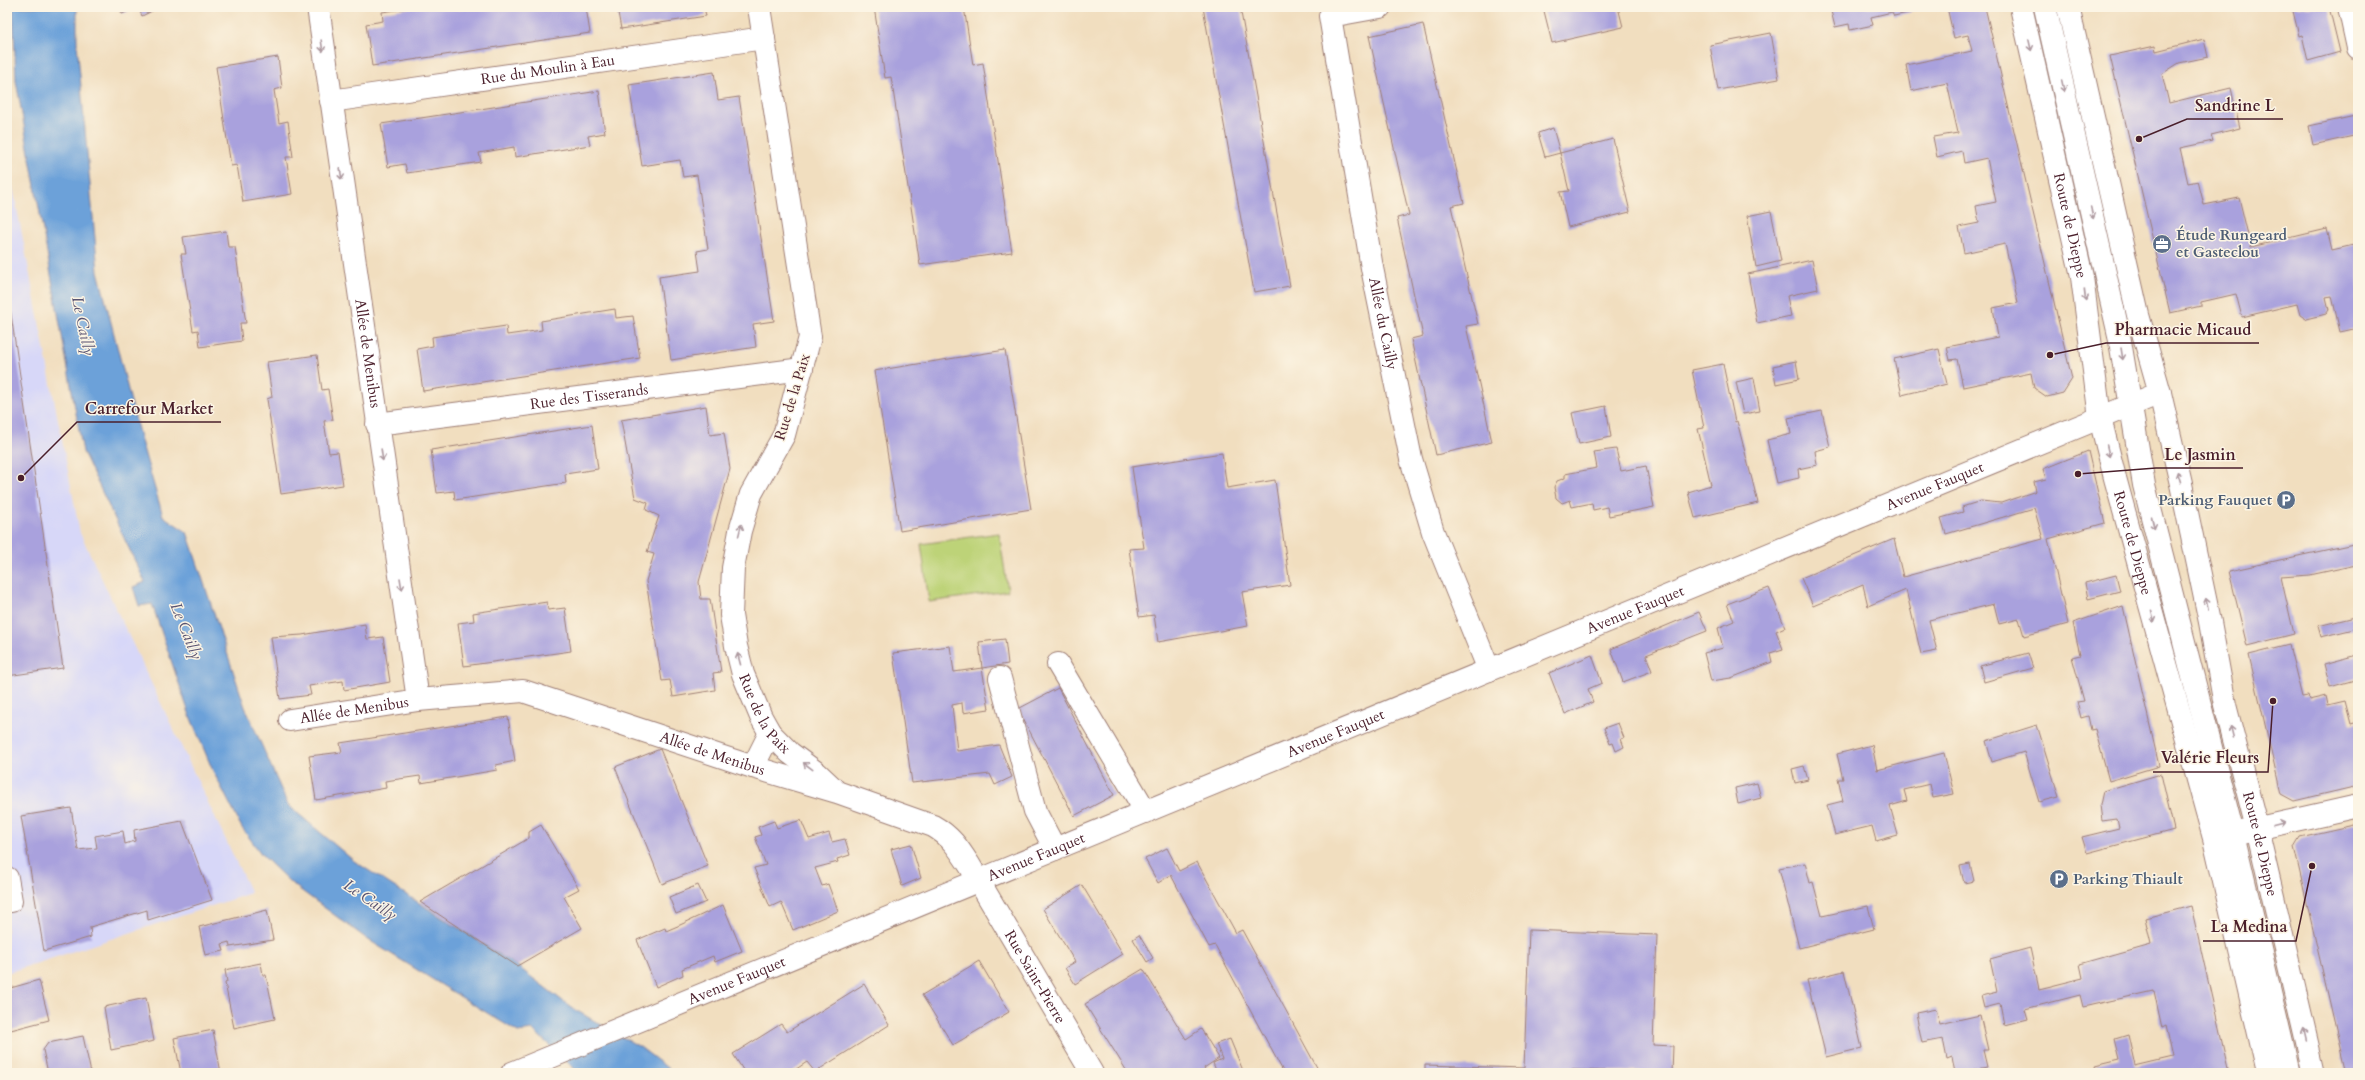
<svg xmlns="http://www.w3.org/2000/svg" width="2365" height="1080" viewBox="0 0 2365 1080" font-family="Cardo,serif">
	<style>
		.built { fill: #d7d7f8 }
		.green { fill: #bdd378; stroke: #847952 }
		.water { fill: #6ca1d9; stroke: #5b6082 }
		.building { fill: #a9a1dd }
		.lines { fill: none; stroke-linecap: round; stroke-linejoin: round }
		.minor-casing { stroke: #9e7e75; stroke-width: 24 }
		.major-casing { stroke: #9e7e75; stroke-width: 24 }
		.minor { stroke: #fff; stroke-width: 22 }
		.major { stroke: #fff; stroke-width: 22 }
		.oneway { stroke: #ae9aa0 }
		.labels { text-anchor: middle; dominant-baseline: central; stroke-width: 3; stroke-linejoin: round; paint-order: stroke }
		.street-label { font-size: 15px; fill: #4a1f2b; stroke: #fcf5e5 }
		.service-label { font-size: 15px; font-weight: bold; fill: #4e5e75; stroke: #fcf5e5; text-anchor: start }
		.water-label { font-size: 16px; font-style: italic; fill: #585371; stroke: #fcf5e5 }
		.leader { fill: none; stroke: #4a1f2b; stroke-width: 1.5 }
		.callout-dot { fill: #4a1f2b; stroke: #fcf5e5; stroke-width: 1.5 }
		.callout-label { font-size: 16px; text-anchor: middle; font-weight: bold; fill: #4a1f2b; stroke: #fcf5e5; stroke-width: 3; stroke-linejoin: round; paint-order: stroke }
	</style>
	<rect width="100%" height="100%" fill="#fcf5e5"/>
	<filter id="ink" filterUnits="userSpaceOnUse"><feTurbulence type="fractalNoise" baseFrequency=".025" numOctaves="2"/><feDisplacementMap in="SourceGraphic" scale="8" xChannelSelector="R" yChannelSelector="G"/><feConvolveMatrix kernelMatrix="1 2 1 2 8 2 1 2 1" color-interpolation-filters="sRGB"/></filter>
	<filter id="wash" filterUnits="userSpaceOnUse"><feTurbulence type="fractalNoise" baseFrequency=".012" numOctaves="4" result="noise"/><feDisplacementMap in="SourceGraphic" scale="16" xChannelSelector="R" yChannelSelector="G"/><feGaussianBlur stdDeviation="0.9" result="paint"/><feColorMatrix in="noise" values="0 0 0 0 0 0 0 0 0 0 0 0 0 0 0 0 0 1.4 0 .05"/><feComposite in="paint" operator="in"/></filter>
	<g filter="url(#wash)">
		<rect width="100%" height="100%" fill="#f1debf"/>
		<!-- built -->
		<polygon class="built" points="7,157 80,533 251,893 7,973"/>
		<!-- green -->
		<polygon class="green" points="999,533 1008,591 929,602 921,544"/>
		<!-- water -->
		<polygon class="water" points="13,7 77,7 77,43 98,271 141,441 163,516 187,532 245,707 288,805 354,861 517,966 572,1008 640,1047 674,1073 579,1073 533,1030 518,1032 367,939 291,883 262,855 242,828 213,771 190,716 152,604 139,606 133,587 145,582 83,452 16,81"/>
		<g id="blocks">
			<!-- building -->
			<g class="building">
				<polygon points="119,7 160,7 142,16 138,7 122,14"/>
				<polygon points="417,7 457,7 458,10 477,7 586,7 590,33 372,66 366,24 383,21 382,12"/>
				<polygon points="617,7 704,7 706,16 621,29"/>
				<polygon points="874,7 964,7 973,65 983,63 1012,252 920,265 891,77 885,78"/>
				<polygon points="1203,7 1240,7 1290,286 1254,292"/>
				<polygon points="1543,7 1618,7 1623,27 1552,43"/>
				<polygon points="1830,7 1911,7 1912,12 1894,16 1892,12 1871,17 1873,25 1850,30 1849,24 1835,27"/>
				<polygon points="1947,7 1985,7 2072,379 2063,393 2047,397 2034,388 2031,373 1963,387 1957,359 1950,360 1947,347 1998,337 1993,308 2018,303 2005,244 1964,253 1959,227 1979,223 1976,206 1996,202 1987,158 1964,163 1962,151 1937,157 1933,137 1958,133 1947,83 1911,91 1906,65 1972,51 1968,35 1954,38"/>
				<polygon points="2292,7 2329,7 2340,52 2308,61 2302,35 2299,36"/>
				<polygon points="1423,24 1464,203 1451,206 1478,324 1466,326 1492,442 1436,455 1411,339 1423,336 1397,218 1409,215 1369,36"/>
				<polygon points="1771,33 1779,79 1718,90 1710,45"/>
				<polygon points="2204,39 2208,57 2179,63 2162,74 2169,103 2231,88 2240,128 2211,135 2213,141 2180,148 2188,183 2198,181 2204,205 2239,198 2251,247 2327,229 2332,250 2358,244 2358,328 2340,332 2332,296 2326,297 2329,310 2326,314 2306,319 2300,315 2297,304 2242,317 2236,294 2201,302 2201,306 2170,313 2110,56 2155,46 2156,51"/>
				<polygon points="278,57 282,88 274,90 279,123 288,121 293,157 286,157 292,194 243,202 237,165 231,166 216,67"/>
				<polygon points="714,72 718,100 739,97 774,321 753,324 756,347 671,360 659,277 700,271 697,251 708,249 697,175 683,177 680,160 642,166 629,85"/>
				<polygon points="599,91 605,133 588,136 590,145 515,157 514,147 479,153 481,162 407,173 405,164 388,167 381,124"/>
				<polygon points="2355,116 2358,135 2313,145 2309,126"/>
				<polygon points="1553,128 1560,153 1613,139 1630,212 1568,227 1560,192 1569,191 1560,153 1545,157 1538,133"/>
				<polygon points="1771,211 1781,261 1756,267 1747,216"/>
				<polygon points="226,231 228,247 235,247 242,297 246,323 240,323 242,341 200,347 198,330 193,331 181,254 186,254 183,237"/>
				<polygon points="1812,260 1818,289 1787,296 1791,316 1757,323 1748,274"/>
				<polygon points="8,294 63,668 7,676 7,295"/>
				<polygon points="615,309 616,318 633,316 640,358 423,391 417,349 433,346 432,337 506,326 507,335 542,330 541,321"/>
				<polygon points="1939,349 1947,384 1902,395 1894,359"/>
				<polygon points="1005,350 1031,509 900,531 874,371"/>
				<polygon points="317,355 322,390 328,389 333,420 324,421 329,453 338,452 343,485 281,494 267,399 272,397 267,362"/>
				<polygon points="1796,361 1799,379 1776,384 1773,366"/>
				<polygon points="1723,364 1735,422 1737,421 1758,503 1695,518 1688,492 1711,485 1698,429 1704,428 1692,370"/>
				<polygon points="1754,378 1760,411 1743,414 1736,382"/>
				<polygon points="706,406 710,435 724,433 730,469 699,582 701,599 710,599 721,672 713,673 715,690 673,697 670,680 662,681 646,581 654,554 647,552 659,516 646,510 648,503 635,498 621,420"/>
				<polygon points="1606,406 1611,437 1579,444 1572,413"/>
				<polygon points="1822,411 1830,447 1815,451 1817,465 1798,469 1799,478 1777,483 1767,440 1791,434 1788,418"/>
				<polygon points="592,425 598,469 565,474 566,483 455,500 454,491 437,493 431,450"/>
				<polygon points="1616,449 1621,471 1646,466 1654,507 1609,516 1607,507 1593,510 1592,503 1572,507 1570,500 1562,503 1556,498 1554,487 1557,481 1565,478 1565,474 1597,468 1594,452"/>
				<polygon points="2088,451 2105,523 2048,539 2068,624 2024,636 2019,619 1999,624 1994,604 1929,620 1937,651 1921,654 1906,590 1868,606 1863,585 1813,606 1801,578 1894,539 1903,577 2043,539 2034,508 1946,534 1941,518 1963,512 1962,507 1981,501 2001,503 2036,491 2034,482 2046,479 2043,469"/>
				<polygon points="1222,453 1227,488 1275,480 1290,585 1242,592 1248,626 1158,642 1154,615 1139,617 1129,549 1144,548 1132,467"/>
				<polygon points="2358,543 2358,571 2356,565 2310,575 2281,577 2294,634 2247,646 2229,571"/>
				<polygon points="2116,575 2120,591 2088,599 2085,583"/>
				<polygon points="1769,588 1785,627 1776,631 1783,649 1770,653 1772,662 1731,678 1711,681 1704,653 1723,648 1718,628 1734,621 1727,604"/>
				<polygon points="547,602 548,610 565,608 571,651 464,666 458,623 474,621 473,613"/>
				<polygon points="2123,606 2159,766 2109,781 2095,729 2091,730 2088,716 2081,718 2077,702 2084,701 2072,657 2080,655 2073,623"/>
				<polygon points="1699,612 1707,631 1646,655 1652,671 1623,682 1611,649"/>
				<polygon points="2355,617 2358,628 2321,637 2318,626"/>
				<polygon points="365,624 367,639 383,637 390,682 344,690 343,681 309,686 311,695 280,699 271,637 302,635"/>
				<polygon points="1005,639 1008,664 982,668 979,642"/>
				<polygon points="2289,645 2302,697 2308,696 2309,700 2326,696 2328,705 2345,701 2351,724 2358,722 2358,786 2294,801 2281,794 2249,655"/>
				<polygon points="950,646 954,672 982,668 989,709 963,713 962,703 952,705 957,751 999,745 1012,777 995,785 990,774 912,783 893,653"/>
				<polygon points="2028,653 2033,668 1984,682 1980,666"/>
				<polygon points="1592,655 1602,683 1588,689 1593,702 1565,714 1549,673"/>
				<polygon points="2358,655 2358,679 2330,687 2324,664"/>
				<polygon points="1058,688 1114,795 1074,816 1018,709"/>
				<polygon points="508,717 515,761 496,765 497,770 421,783 420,776 385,781 386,788 316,800 309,756 342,752 340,743"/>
				<polygon points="1618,723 1624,738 1621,739 1624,747 1616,751 1613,743 1610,744 1604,728"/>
				<polygon points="2037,725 2059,797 2039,802 2024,752 1992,762 1986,741"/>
				<polygon points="1872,745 1877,770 1944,753 1954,794 1933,798 1930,784 1904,790 1907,801 1890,806 1898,835 1876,841 1872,826 1835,835 1827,805 1843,801 1838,779 1843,779 1837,754"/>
				<polygon points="660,749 708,866 662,884 615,767"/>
				<polygon points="1804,766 1808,780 1795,783 1792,769"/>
				<polygon points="2161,774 2174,830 2087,853 2082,837 2119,828 2117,819 2102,821 2100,805 2103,791"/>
				<polygon points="1757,783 1761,798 1738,804 1735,788"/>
				<polygon points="71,808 78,850 97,848 95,836 123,831 125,844 135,841 134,830 182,821 212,900 148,920 147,910 90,927 91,937 44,951 21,816"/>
				<polygon points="801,820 809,839 829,833 832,842 845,839 850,855 837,859 838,862 815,868 822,886 828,884 838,911 793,930 781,902 770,907 754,868 766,865 755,837 761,835 758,827 774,821 777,828"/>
				<polygon points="2358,824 2358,1073 2346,1073 2294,847 2300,837"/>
				<polygon points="541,825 579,889 564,897 582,928 517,966 420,902 529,838 529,832"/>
				<polygon points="911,844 921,878 902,886 891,849"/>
				<polygon points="1167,848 1179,871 1197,862 1236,933 1242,930 1320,1073 1284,1073 1215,945 1209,947 1171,875 1158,883 1145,859"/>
				<polygon points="1805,863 1810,883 1813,882 1822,916 1868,906 1874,929 1799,948 1779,868"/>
				<polygon points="1970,864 1974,881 1964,883 1960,866"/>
				<polygon points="698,885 706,902 676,914 669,897"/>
				<polygon points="1082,885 1123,954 1075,984 1065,968 1075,962 1043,909"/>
				<polygon points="723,905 742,951 715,962 713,956 682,969 683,975 656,987 637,940 665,928 666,931 680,925"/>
				<polygon points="2191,906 2229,1073 2097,1073 2095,1065 2120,1059 2115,1039 2128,1035 2135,1066 2173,1057 2166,1026 2162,1028 2154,991 2083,1007 2080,995 2025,1009 2028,1019 2004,1025 2000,1004 1984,1008 1981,996 1997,992 1990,959 2030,948 2039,989 2083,978 2080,964 2151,944 2145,918"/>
				<polygon points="267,910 273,940 230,947 229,942 222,944 224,951 205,955 199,927"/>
				<polygon points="1529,930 1657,935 1653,1045 1673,1046 1672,1073 1547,1069 1547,1073 1425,1073 1425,1065 1524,1068"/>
				<polygon points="1139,935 1153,958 1147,962 1133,939"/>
				<polygon points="979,961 1009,1012 953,1045 922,995"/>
				<polygon points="261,963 263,975 266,975 275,1019 234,1028 225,983 227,982 225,970"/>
				<polygon points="1143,969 1186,1039 1201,1029 1219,1058 1204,1068 1205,1070 1200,1073 1128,1073 1085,1004"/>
				<polygon points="1844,971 1862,1048 1826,1057 1807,980"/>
				<polygon points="39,980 49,1020 7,1031 7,989"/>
				<polygon points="864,984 889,1025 815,1072 807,1062 790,1073 745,1073 733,1054 781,1024 787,1032"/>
				<polygon points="146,998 154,1041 111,1050 104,1007"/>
				<polygon points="1936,1009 1940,1024 1980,1015 1988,1050 1983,1050 1987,1067 1955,1073 1952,1057 1947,1059 1943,1039 1922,1043 1916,1013"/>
				<polygon points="213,1030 221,1073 181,1073 174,1038"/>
				<polygon points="83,1036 91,1073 48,1073 43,1050 48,1043"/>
				<polygon points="1230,1039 1244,1073 1217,1073 1213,1063 1222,1059 1216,1044"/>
			</g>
		</g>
	</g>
	<g filter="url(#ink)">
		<use href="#blocks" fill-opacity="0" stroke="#9e7e75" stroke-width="1"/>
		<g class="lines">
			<defs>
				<g id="minor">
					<path id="s1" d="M318 7 418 700 523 691 753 767 837 792 933 826C951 836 959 849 970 866L1092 1073"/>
					<path id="s2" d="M759 7 810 337 784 435 751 494 740 531 733 568 731 615 736 646 743 674 761 717 770 733 790 753 817 773 833 788"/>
					<path id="s3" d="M1380 7 1330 16 1372 268 1411 459 1433 532 1489 670"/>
					<polyline points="2045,7 2119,335 2144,485 2233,834 2289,1073"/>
					<polyline points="2349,7 2358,48"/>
					<path id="s4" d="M331 101 764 38"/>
					<path id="s5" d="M377 424 802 369"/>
					<polyline points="1058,664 1146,812"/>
					<polyline points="1000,678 1035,811 1055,849"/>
					<path id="s6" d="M290 720 418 700"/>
					<polyline points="753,767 770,733"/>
					<polyline points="2238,833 2358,806"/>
					<polyline points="7,878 11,901"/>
					<path id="s7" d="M512 1073 2160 393"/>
				</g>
				<g id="major">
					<path id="s8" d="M2021 7 2082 277 2100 418 2115 478 2214 838 2268 1073"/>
					<path id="s9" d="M2068 7 2138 315 2160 393 2181 484 2210 622 2225 705 2257 828 2314 1073"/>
				</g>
			</defs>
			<!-- minor casing -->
			<use href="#minor" class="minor-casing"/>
			<!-- major casing -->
			<use href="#major" class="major-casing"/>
			<!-- minor -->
			<use href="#minor" class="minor"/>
			<!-- major -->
			<use href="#major" class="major"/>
		</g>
		<!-- one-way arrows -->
		<defs><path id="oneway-shaft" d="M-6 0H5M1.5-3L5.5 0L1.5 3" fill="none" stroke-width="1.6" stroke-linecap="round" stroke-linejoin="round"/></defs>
		<g class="oneway">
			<use href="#oneway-shaft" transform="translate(2030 45) rotate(77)"/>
			<use href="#oneway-shaft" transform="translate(322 46) rotate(82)"/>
			<use href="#oneway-shaft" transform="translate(2063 86) rotate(77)"/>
			<use href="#oneway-shaft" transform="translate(341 174) rotate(82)"/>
			<use href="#oneway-shaft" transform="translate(2092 213) rotate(77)"/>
			<use href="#oneway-shaft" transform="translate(2085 295) rotate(83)"/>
			<use href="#oneway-shaft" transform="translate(2122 354) rotate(81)"/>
			<use href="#oneway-shaft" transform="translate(2108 451) rotate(77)"/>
			<use href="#oneway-shaft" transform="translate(382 455) rotate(82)"/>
			<use href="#oneway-shaft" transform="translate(2179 477) rotate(-107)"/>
			<use href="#oneway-shaft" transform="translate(2153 523) rotate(76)"/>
			<use href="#oneway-shaft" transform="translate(740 530) rotate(-76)"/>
			<use href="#oneway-shaft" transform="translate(401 584) rotate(81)"/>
			<use href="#oneway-shaft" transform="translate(2207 604) rotate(-102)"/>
			<use href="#oneway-shaft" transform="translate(2153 617) rotate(75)"/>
			<use href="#oneway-shaft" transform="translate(739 659) rotate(-105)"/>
			<use href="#oneway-shaft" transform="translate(2232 732) rotate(-104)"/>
			<use href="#oneway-shaft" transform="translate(808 766) rotate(-143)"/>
			<use href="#oneway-shaft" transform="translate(2279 824) rotate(-14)"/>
			<use href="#oneway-shaft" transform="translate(2305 1035) rotate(-103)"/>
		</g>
	</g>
	<!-- icons -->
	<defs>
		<symbol id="office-disc" viewBox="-11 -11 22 22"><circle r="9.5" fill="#5c6f8a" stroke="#fcf5e5"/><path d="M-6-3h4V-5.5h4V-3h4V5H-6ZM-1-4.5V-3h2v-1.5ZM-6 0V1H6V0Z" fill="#fff"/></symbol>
		<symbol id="parking-disc" viewBox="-11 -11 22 22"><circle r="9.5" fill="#5c6f8a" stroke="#fcf5e5"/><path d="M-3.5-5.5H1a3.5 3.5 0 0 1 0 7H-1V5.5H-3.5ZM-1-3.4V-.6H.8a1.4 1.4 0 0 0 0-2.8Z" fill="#fff"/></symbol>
	</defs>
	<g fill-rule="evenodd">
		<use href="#office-disc" x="2151" y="233" width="22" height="22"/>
		<use href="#parking-disc" x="2275" y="489" width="22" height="22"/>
		<use href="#parking-disc" x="2048" y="868" width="22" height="22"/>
	</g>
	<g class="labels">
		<!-- street labels -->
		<g class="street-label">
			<text stroke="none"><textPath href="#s4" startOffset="219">Rue du Moulin à Eau</textPath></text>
			<text stroke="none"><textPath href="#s8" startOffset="224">Route de Dieppe</textPath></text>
			<text stroke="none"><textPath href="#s3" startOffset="363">Allée du Cailly</textPath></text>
			<text stroke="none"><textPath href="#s1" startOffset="350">Allée de Menibus</textPath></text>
			<text stroke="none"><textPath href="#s5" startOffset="214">Rue des Tisserands</textPath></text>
			<text transform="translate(792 397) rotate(-73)">Rue de la Paix</text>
			<text stroke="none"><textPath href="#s7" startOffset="1539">Avenue Fauquet</textPath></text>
			<text stroke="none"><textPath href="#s8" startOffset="548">Route de Dieppe</textPath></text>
			<text stroke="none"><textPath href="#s7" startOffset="1215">Avenue Fauquet</textPath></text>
			<text stroke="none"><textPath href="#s6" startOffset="65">Allée de Menibus</textPath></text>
			<text stroke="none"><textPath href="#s2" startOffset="732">Rue de la Paix</textPath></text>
			<text stroke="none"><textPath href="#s7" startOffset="891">Avenue Fauquet</textPath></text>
			<text stroke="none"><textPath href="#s1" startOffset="1005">Allée de Menibus</textPath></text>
			<text stroke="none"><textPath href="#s9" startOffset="859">Route de Dieppe</textPath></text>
			<text stroke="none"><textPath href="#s7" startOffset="567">Avenue Fauquet</textPath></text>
			<text stroke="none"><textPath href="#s1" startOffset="1421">Rue Saint-Pierre</textPath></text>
			<text stroke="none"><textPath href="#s7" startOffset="243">Avenue Fauquet</textPath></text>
		</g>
		<!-- service labels -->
		<g class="service-label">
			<text x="2176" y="235">Étude Rungeard<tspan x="2176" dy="17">et Gasteclou</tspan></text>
			<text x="2272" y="500" text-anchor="end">Parking Fauquet</text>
			<text x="2073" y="879">Parking Thiault</text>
		</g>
		<!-- water labels -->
		<g class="water-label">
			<text transform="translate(83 326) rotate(78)">Le Cailly</text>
			<text transform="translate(186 631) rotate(68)">Le Cailly</text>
			<text transform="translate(370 900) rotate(34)">Le Cailly</text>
		</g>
	</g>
	<!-- callouts -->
	<path class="leader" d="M2139 139L2187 119H2283M2050 355L2106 343H2259M21 478L77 422H221M2078 474L2156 468H2243M2273 701L2268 772H2153M2312 866L2296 941H2203"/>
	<g class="callout-dot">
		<circle cx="2139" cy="139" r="4"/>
		<circle cx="2050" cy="355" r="4"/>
		<circle cx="21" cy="478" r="4"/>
		<circle cx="2078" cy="474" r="4"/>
		<circle cx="2273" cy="701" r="4"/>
		<circle cx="2312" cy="866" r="4"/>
	</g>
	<g class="callout-label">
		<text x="2235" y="111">Sandrine L</text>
		<text x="2183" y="335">Pharmacie Micaud</text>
		<text x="149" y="414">Carrefour Market</text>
		<text x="2200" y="460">Le Jasmin</text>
		<text x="2210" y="763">Valérie Fleurs</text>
		<text x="2249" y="932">La Medina</text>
	</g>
	<!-- margin -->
	<rect width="2365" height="1080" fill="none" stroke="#fcf5e5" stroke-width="24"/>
</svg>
